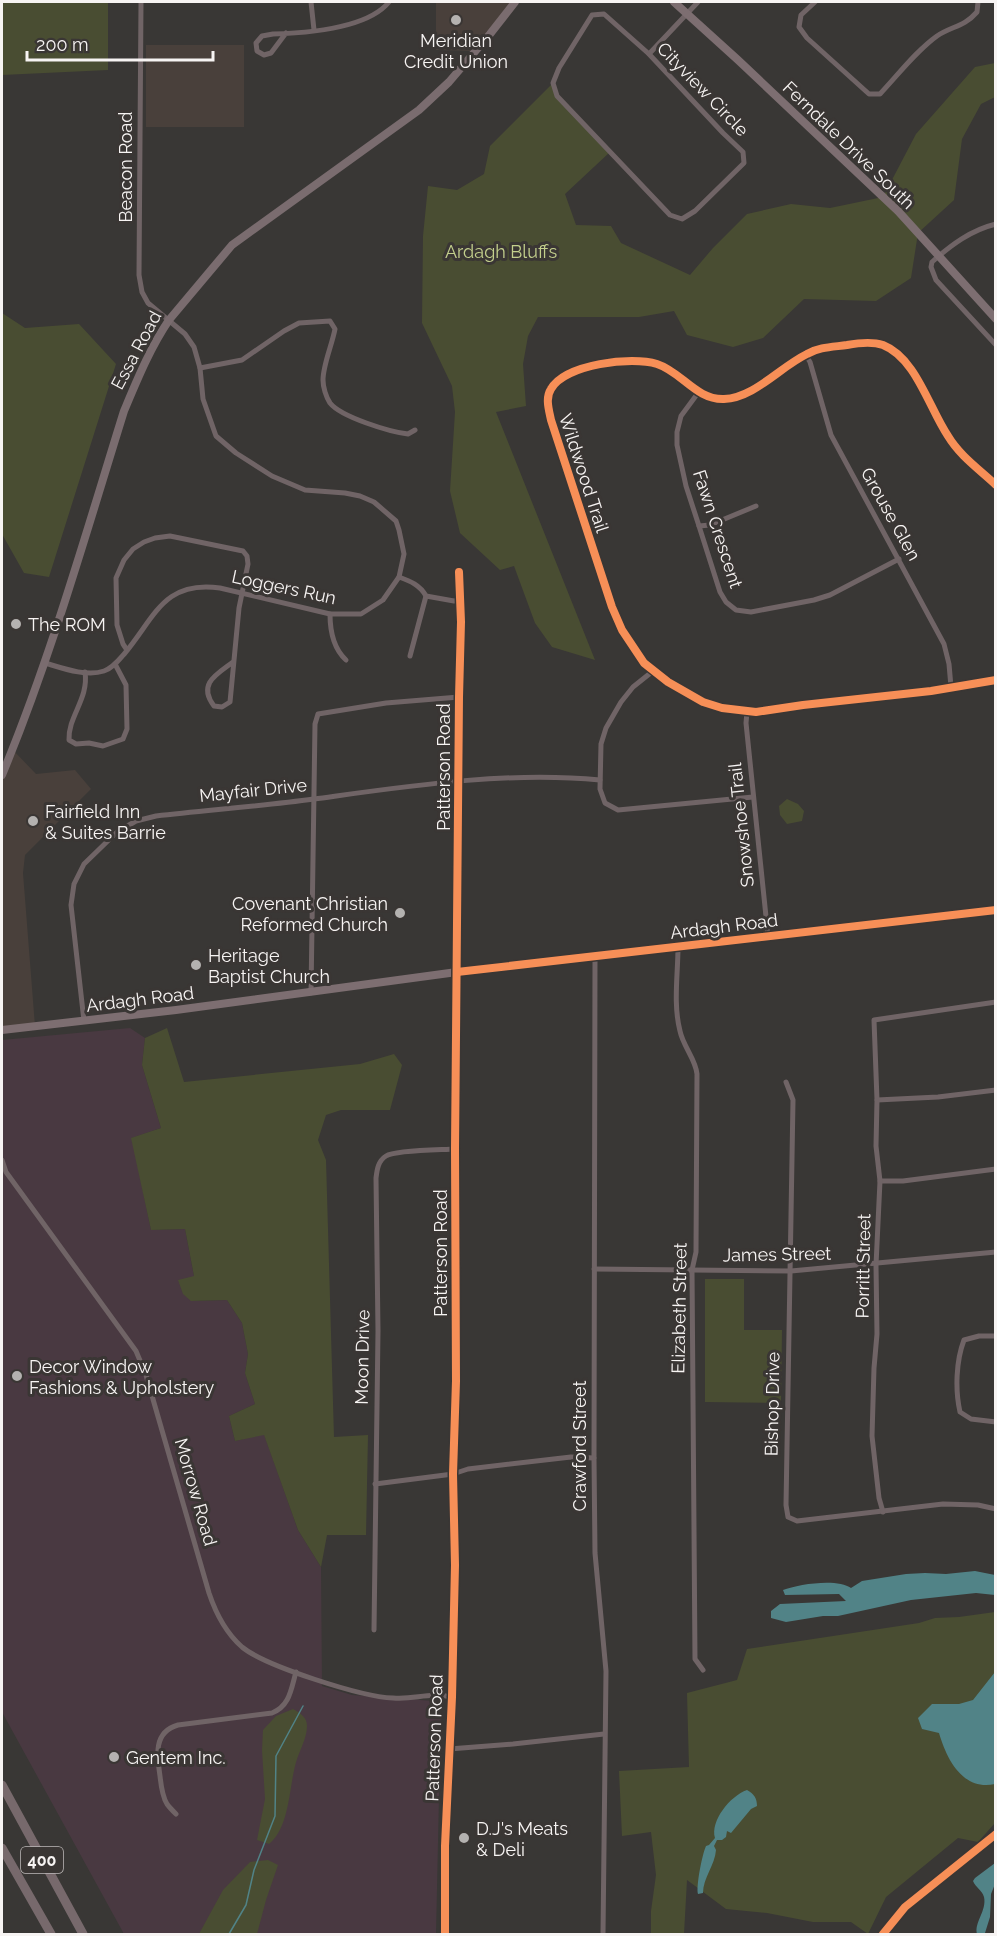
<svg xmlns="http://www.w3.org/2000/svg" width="997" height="1936" viewBox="0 0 997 1936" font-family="Raleway,sans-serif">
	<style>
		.built { fill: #49403b }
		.industrial { fill: #493941 }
		.green { fill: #494d32 }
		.water { fill: #518387 }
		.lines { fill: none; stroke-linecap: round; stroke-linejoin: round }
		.stream { stroke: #518387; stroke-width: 1.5 }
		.street { stroke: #706466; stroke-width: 5 }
		.secondary { stroke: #7d6e71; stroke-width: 8 }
		.primary { stroke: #7a6c6f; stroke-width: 8 }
		.highway { stroke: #77696c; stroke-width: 9 }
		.cycleway-casing { stroke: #3a3634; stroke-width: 11 }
		.cycleway { stroke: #f78f57; stroke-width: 8 }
		.poi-dot { fill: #b4b2b0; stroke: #3a3634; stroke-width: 2 }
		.labels { text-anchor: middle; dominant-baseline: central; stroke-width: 6; stroke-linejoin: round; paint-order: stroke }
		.shield { fill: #3a3634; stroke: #bebbba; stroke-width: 1.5 }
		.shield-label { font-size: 16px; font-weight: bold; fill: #f7f4f3 }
		.poi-label { font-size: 18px; fill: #f7f4f3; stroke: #3a3634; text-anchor: start }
		.street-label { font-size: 18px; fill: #f7f4f3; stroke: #3a3634 }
		.park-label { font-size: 18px; fill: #c3cf8c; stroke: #3a3634 }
	</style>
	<rect width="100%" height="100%" fill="#393735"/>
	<!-- built -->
	<g class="built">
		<polygon points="436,2 515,2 476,51 436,50"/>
		<rect x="146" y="45" width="98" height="82"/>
		<polygon points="12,749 36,774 75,770 91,789 25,855 23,873 35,1026 2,1030 2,775"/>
	</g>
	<!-- industrial -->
	<polygon class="industrial" points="130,1028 145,1038 142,1065 161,1128 132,1138 151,1230 185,1229 194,1276 191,1301 227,1300 242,1323 248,1354 245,1373 255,1404 229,1416 235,1441 264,1434 298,1530 321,1567 322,1686 352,1695 434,1701 441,1705 436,1934 124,1934 2,1712 2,1040"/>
	<!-- green -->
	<g class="green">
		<polygon points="2,2 108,2 108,70 2,75"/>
		<polygon points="995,63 995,97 981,104 962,139 954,200 918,233 911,278 876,301 804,299 763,338 733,347 687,335 674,311 639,317 538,317 528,336 523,364 526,406 496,412 595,660 552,647 535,623 514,566 500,570 460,533 450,491 455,412 452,386 422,323 423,236 428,186 457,190 484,174 490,146 553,83 557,96 610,152 565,194 576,225 611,226 621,243 690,275 713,248 747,214 791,204 830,208 883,197 916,134 975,67"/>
		<polygon points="2,313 25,328 79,324 116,364 49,577 24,573 2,534"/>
		<polygon points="787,799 798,804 804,811 802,821 787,824 780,815 779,806"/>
		<polygon points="167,1028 184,1082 360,1064 394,1054 402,1065 390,1110 341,1110 326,1115 318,1140 326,1160 334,1437 368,1435 366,1535 327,1535 321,1567 298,1530 264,1435 235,1441 229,1416 255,1404 245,1373 248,1354 242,1323 227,1300 191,1301 183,1294 178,1280 194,1276 185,1229 151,1230 131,1138 161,1128 142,1065 145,1038"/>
		<polygon points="705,1279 744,1279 744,1330 782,1330 781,1403 705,1402"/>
		<polygon points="995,1612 995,1823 978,1842 958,1838 886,1897 868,1934 851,1922 813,1922 767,1913 726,1909 687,1880 684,1934 651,1934 651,1911 656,1875 651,1832 622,1836 619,1771 689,1767 687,1693 737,1680 747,1649 919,1623 935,1618 959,1617"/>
		<path d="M293 1709C300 1713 307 1717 307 1726 307 1739 298 1753 295 1766 289 1790 289 1828 269 1844L257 1840 265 1799 262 1750 263 1730 276 1716Z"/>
		<polygon points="268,1860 278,1865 266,1900 257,1934 199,1934 223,1890 250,1862"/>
	</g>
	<!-- water -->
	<g class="water">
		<path d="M975 1571 995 1575V1595L976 1593 911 1600 838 1616H823L786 1622 771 1618V1611L780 1604 846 1601 839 1594 785 1595 783 1590C798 1584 838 1578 851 1588L862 1581 906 1574 925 1573 946 1574Z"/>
		<path d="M995 1672V1784C963 1791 947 1760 939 1733L922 1729 918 1718 932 1704H959L973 1700Z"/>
		<path d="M747 1790C754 1794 757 1798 757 1806L751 1809 731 1833 727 1831 726 1837 722 1840H717L714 1846 716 1850C715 1865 703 1878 703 1893L698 1894C696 1886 702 1855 706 1846L709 1845 715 1838C710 1821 730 1796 747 1790Z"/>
		<path d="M995 1863V1884L991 1894 990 1917 985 1933 977 1934C974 1922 987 1911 984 1897 982 1890 976 1888 973 1881L975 1878Z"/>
	</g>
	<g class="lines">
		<!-- stream -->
		<polyline class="stream" points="229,1934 246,1905 254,1870 275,1816 276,1756 303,1706"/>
		<!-- street -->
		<g class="street">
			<polyline points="311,2 314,30"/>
			<path d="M815 2 801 15 799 27 807 38 869 94H880C898 75 916 51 937 36 952 26 964 27 977 12L978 2"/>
			<polygon points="604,14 649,54 723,133 743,152 744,163 695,211 682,219 670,215 557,96 553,83 559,68 592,15"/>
			<path d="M286 33 271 53 264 55 257 51 256 43 262 36 273 34C307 33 367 29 389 2"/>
			<polyline points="649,54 698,2"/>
			<path d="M996 224C971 230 951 245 932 262L931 267 936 280 996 345"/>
			<polyline points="805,354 810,362 831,435 944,644 949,664 951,687"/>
			<path d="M200 368 242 360 284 331 299 323 330 321 335 329C332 345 323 365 323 380 323 387 326 397 330 403 341 417 390 432 408 434L415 430"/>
			<polyline points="698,393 681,416 677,432 677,445 686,486 699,526 720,592 726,602 736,610 751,612 814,600 830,595 899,559"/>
			<path d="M996 485C979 469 960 456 948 436 929 408 916 358 883 345 871 341 858 343 847 345 833 347 819 347 807 354 780 367 754 398 724 399 696 400 682 372 657 364 632 356 565 364 551 389 545 398 549 410 551 420L612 607 622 630 644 663 668 682 703 702 722 708 756 712 803 705 931 691 996 680"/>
			<polyline points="699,526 710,525 756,506"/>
			<path d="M399 577C410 581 420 585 426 596L454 601 460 600"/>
			<path d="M330 614C330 631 333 648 346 660"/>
			<path d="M127 650 123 644 117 625 116 578 124 560 133 549 144 542 155 538 170 536 243 551 247 556 248 564 239 608 230 702 222 707 214 706C197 684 217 674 233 662"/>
			<polyline points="410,656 426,596"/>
			<path d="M45 663C62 668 86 677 104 671 113 668 119 660 125 653 155 617 164 580 220 588L330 614H361L383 600 399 577 404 554 399 530 396 521 374 502 360 496 345 493 305 490 272 476 236 453 216 436 203 399 200 368 194 347 185 334 148 303 142 292 139 275 141 2"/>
			<polyline points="653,671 633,687 621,702 606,728 601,744 600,789 605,803 618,810 753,797"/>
			<path d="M85 672C89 699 68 716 69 740L76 744 89 743 103 746 123 739 127 729 126 685 115 664"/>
			<polyline points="747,712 746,723 768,936"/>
			<path d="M678 947C678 974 673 1004 680 1031 683 1046 696 1060 697 1074L696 1252 692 1270 695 1659 703 1670"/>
			<polyline points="595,957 594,1458 595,1553 606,1671 603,1934"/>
			<polyline points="457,972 459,697 461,622 459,572"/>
			<polyline points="311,993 315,724 318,714 386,703 459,697"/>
			<path d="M84 1021 71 905 74 884 84 864 117 832 136 821 156 816C209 810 262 806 314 799 409 786 505 771 600 780"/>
			<polyline points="786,1082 793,1100 786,1505 788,1517 797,1521 943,1504 978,1505 996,1509"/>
			<polyline points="877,1100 938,1097 996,1090"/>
			<path d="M2 1160 6 1172 136 1351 146 1375 209 1593C216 1614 225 1632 242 1647 265 1666 362 1697 393 1698 415 1700 428 1692 452 1697"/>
			<polyline points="880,1181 903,1181 996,1169"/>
			<polyline points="594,1269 791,1271 996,1252"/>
			<path d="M996 1336H979L964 1340C956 1361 955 1390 960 1412L971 1419 996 1422"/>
			<polyline points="375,1484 453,1474 468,1469 571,1457 594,1458"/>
			<polyline points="883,1512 879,1498 872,1436 874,1368 877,1334 876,1265 880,1181 876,1146 877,1100 874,1020 996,1002"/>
			<path d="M374 1630 378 1331 376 1178C377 1170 378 1161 386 1156 396 1150 441 1150 455 1149"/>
			<polyline points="449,1749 513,1744 604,1734"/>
			<path d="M176 1814C173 1811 169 1807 167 1804 162 1796 161 1785 160 1776 157 1756 153 1732 178 1725L272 1713C290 1706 291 1689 296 1672"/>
		</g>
		<!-- secondary -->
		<g class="secondary">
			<polyline points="674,2 738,60 898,211 996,319"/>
			<polyline points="2,1030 176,1010 457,972 996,910"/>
			<polyline points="445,1934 445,1846 452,1697 455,1565 453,1474 456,1381 455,1149 457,972"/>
			<polyline points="883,1934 905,1907 996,1834"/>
		</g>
		<!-- primary -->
		<path class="primary" d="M2 775C51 657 86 533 124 411 137 380 150 348 169 320L232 245 419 110 449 82 490 34 515 2"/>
		<!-- highway -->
		<g class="highway">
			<polyline points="2,1785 83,1934"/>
			<polyline points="2,1848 51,1934"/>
		</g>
		<defs>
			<g id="cycleway">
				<path d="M996 485C979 469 960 456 948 436 929 408 916 358 883 345 871 341 858 343 847 345 833 347 819 347 807 354 780 367 754 398 724 399 696 400 682 372 657 364 632 356 565 364 551 389 545 398 549 410 551 420L612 607 622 630 644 663 668 682 703 702 722 708 756 712 803 705 931 691 996 680"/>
				<polyline points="457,972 996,910"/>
				<polyline points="445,1934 445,1846 452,1697 455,1565 453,1474 456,1381 455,1149 459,697 461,622 459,572"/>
				<polyline points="883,1934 905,1907 996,1834"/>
			</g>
		</defs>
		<!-- cycleway casing -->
		<use href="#cycleway" class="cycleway-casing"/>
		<!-- cycleway -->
		<use href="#cycleway" class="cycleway"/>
	</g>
	<!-- markers -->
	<g class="poi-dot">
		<circle cx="456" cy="20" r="6"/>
		<circle cx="16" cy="624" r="6"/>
		<circle cx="33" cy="821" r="6"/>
		<circle cx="400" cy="913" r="6"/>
		<circle cx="196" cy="965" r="6"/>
		<circle cx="17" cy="1376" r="6"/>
		<circle cx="114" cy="1757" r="6"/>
		<circle cx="464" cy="1838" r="6"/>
	</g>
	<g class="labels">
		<!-- shield labels -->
		<rect class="shield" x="21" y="1847" width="42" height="26" rx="4.5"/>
		<g class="shield-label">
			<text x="42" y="1860">400</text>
		</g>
		<!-- poi labels -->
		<g class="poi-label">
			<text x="456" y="40" text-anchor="middle">Meridian<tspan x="456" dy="21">Credit Union</tspan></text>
			<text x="28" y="624">The ROM</text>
			<text x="45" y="811">Fairfield Inn<tspan x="45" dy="21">&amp; Suites Barrie</tspan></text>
			<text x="388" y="903" text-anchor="end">Covenant Christian<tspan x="388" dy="21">Reformed Church</tspan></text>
			<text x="208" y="955">Heritage<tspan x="208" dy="21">Baptist Church</tspan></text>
			<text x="29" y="1366">Decor Window<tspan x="29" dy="21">Fashions &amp; Upholstery</tspan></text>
			<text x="126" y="1757">Gentem Inc.</text>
			<text x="476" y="1828">D.J's Meats<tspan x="476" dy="21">&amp; Deli</tspan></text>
		</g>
		<!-- street labels -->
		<g class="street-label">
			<text transform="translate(703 89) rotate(46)">Cityview Circle</text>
			<text transform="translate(849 145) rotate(44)">Ferndale Drive South</text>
			<text transform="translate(125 167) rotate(-90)">Beacon Road</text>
			<text transform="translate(136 350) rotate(-62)">Essa Road</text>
			<text transform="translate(584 473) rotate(72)">Wildwood Trail</text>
			<text transform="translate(891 514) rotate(61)">Grouse Glen</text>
			<text transform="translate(718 529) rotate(72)">Fawn Crescent</text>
			<text transform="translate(284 587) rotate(12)">Loggers Run</text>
			<text transform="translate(443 767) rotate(-90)">Patterson Road</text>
			<text transform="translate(253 790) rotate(-6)">Mayfair Drive</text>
			<text transform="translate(741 825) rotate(-96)">Snowshoe Trail</text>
			<text transform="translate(724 926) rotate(-7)">Ardagh Road</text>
			<text transform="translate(140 999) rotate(-7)">Ardagh Road</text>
			<text transform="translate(440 1253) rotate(-90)">Patterson Road</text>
			<text transform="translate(777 1254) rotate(-1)">James Street</text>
			<text transform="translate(863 1266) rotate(-89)">Porritt Street</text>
			<text transform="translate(679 1308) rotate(-89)">Elizabeth Street</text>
			<text transform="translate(362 1357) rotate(-89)">Moon Drive</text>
			<text transform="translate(772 1404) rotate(-89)">Bishop Drive</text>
			<text transform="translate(579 1446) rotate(-90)">Crawford Street</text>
			<text transform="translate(196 1492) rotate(74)">Morrow Road</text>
			<text transform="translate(434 1738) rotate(-88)">Patterson Road</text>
		</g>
		<!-- park labels -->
		<g class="park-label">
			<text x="501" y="251">Ardagh Bluffs</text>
		</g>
	</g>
	<!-- border -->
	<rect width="997" height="1936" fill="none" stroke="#f7f4f3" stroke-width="6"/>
	<!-- scale -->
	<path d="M27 51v9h186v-9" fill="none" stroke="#f7f4f3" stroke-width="3"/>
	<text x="36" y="51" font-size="18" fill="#f7f4f3" stroke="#3a3634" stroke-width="4.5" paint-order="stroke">200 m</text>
</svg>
